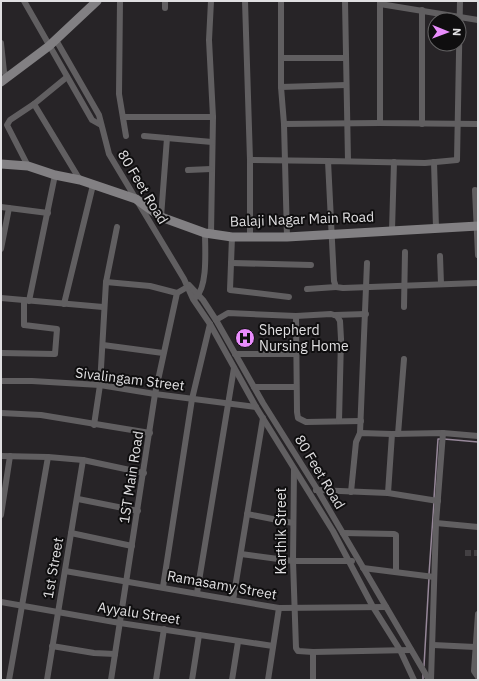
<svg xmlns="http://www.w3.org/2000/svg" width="479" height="681" viewBox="0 0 479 681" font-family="'IBM Plex Sans',sans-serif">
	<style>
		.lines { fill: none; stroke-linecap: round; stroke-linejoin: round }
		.stream { stroke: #97889a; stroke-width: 1.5 }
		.minor-tunnel { stroke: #434043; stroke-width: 6; stroke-dasharray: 6 3; stroke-linecap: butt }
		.minor { stroke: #615f61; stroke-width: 6 }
		.secondary { stroke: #828083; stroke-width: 9 }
		.labels { text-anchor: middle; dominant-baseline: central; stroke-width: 4; stroke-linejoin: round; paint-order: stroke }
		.street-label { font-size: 14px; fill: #e0dfe1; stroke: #0f0e0f }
		.poi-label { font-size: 14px; fill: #e0dfe1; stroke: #0f0e0f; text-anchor: start }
	</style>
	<rect width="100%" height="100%" fill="#272427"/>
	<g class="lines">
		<!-- stream -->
		<g class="stream">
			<polyline points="444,439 478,442"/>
			<polyline points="434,498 438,439 440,439"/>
			<polyline points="429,574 434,502"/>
			<polyline points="424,666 429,578"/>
			<polyline points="423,680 423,674"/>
		</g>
		<!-- minor-tunnel -->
		<polyline class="minor-tunnel" points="465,553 478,553"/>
		<!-- minor -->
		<g class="minor">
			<polyline points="24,1 92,120 101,125"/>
			<polyline points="120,1 119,94 126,136"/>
			<polyline points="211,1 209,40 213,117 211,234"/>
			<polyline points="245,1 250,160 250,237"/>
			<polyline points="281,1 281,87 284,124 380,123"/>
			<polyline points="345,1 348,161"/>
			<polyline points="380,1 380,123 478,124"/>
			<polyline points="460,1 457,160 425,163 328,161 334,281 336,287 343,288 478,283"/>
			<polyline points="380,4 478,20"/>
			<polyline points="165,8 165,1"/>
			<polyline points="56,40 99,115 109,154 184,279 193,299 210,324 256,407 333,531 373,607 400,650 414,680"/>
			<polyline points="1,43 4,72 8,77"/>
			<polyline points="282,58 345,58"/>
			<polyline points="281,87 346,85"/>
			<polyline points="34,104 80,180"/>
			<polyline points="123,117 213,117"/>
			<polyline points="284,124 287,237"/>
			<polyline points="422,124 422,10"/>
			<polyline points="144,136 212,142"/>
			<polyline points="250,160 328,161"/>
			<polyline points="434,162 436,228"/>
			<polyline points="28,166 7,125 10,120 34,104 67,77"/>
			<polyline points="188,170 211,169"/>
			<polyline points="475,190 478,255"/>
			<polyline points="1,207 48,213"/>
			<polyline points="161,217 167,138"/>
			<polyline points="392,230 394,162"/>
			<polyline points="232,237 230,290 289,297"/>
			<polyline points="1,249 9,208"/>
			<polyline points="440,256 441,284"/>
			<polyline points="231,263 311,265"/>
			<polyline points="106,282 150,286 177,293"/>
			<polyline points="189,285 203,300 216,320 263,403 317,489 429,680"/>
			<polyline points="307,289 336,287"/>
			<path d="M196 297C208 286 205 249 205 233"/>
			<polyline points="1,298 103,307"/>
			<polyline points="29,301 55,175"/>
			<polyline points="64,304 93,185"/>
			<polyline points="404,307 405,252"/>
			<polyline points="335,315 366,314"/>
			<polyline points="296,316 297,412 298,418 306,422 361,421"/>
			<polyline points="216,320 228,313 296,316 331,314 337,316 340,321 341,339 339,421"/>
			<polyline points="103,345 163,353"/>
			<polyline points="1,353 55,354 57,329 24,325 24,300"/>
			<polyline points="235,354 296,354"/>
			<polyline points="1,381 32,381 100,385 155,394 256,407"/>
			<polyline points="254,387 296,387"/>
			<polyline points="1,413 41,415 150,433"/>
			<polyline points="94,425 100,385 106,282 117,227"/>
			<polyline points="360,433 367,263"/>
			<polyline points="398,434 404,359"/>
			<polyline points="1,456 48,457 83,460 144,473"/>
			<polyline points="294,469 293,561 296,648 298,651 313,652 411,650"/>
			<polyline points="316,490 388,493 438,501"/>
			<polyline points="351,492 356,442 360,433 392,434"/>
			<polyline points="388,493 392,434 443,433 478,436"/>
			<polyline points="78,499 138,511"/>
			<polyline points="247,514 293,523"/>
			<polyline points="1,515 10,456"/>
			<polyline points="436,523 478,527"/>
			<polyline points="71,533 132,546"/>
			<polyline points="343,533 394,534 396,535 396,571"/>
			<polyline points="241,554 293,561 352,561"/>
			<polyline points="363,568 434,577"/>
			<polyline points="65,571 279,608 386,607"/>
			<polyline points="163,587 192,399 210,324"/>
			<polyline points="197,593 234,368"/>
			<polyline points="233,600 263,418"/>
			<polyline points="1,602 120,623 273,646"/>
			<polyline points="478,614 474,671 478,677"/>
			<polyline points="433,645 475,647"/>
			<polyline points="52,646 94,653 115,654"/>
			<polyline points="313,652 313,680"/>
			<polyline points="9,680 48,457"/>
			<polyline points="47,680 83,460"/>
			<polyline points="111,680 155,394 177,293 189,286"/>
			<polyline points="156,680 164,629"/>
			<polyline points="192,680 199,635"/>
			<polyline points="232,680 238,642"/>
			<polyline points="268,680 279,608"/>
			<polyline points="431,680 436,523 443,433"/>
		</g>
		<!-- secondary -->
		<g class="secondary">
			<polyline points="1,82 49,46 97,1"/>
			<polyline points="1,164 28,166 55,175 80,180 136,199 161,217 205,233 232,237 287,237 478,226"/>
		</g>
	</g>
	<!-- icons -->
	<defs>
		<symbol id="hospital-disc" viewBox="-11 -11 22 22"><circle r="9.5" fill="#ea8dfd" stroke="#0f0e0f"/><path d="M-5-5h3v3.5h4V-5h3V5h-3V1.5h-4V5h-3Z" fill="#111"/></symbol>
	</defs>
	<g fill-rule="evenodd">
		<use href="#hospital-disc" x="234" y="327" width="22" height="22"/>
	</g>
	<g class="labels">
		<!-- street labels -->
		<g class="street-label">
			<text transform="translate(143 187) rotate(59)">80 Feet Road</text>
			<text transform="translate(302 219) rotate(-2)">Balaji Nagar Main Road</text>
			<text transform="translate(130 379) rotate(7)">Sivalingam Street</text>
			<text transform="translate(320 472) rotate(59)">80 Feet Road</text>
			<text transform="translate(131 477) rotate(-81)">1ST Main Road</text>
			<text transform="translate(281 531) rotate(-90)">Karthik Street</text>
			<text transform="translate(53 568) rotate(-80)">1st Street</text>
			<text transform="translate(222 585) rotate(10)">Ramasamy Street</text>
			<text transform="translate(139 613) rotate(9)">Ayyalu Street</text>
		</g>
		<!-- poi labels -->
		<g class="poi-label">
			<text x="259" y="330">Shepherd<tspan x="259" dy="16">Nursing Home</tspan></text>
		</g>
	</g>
	<!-- border -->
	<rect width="479" height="681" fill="none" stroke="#e0dfe1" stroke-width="4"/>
	<!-- north arrow -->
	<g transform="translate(447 32) rotate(91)"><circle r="19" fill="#0f0e0f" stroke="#636263"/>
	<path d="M0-3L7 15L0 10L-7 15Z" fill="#ea8dfd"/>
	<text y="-6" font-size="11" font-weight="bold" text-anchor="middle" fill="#e0dfe1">N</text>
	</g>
</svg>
